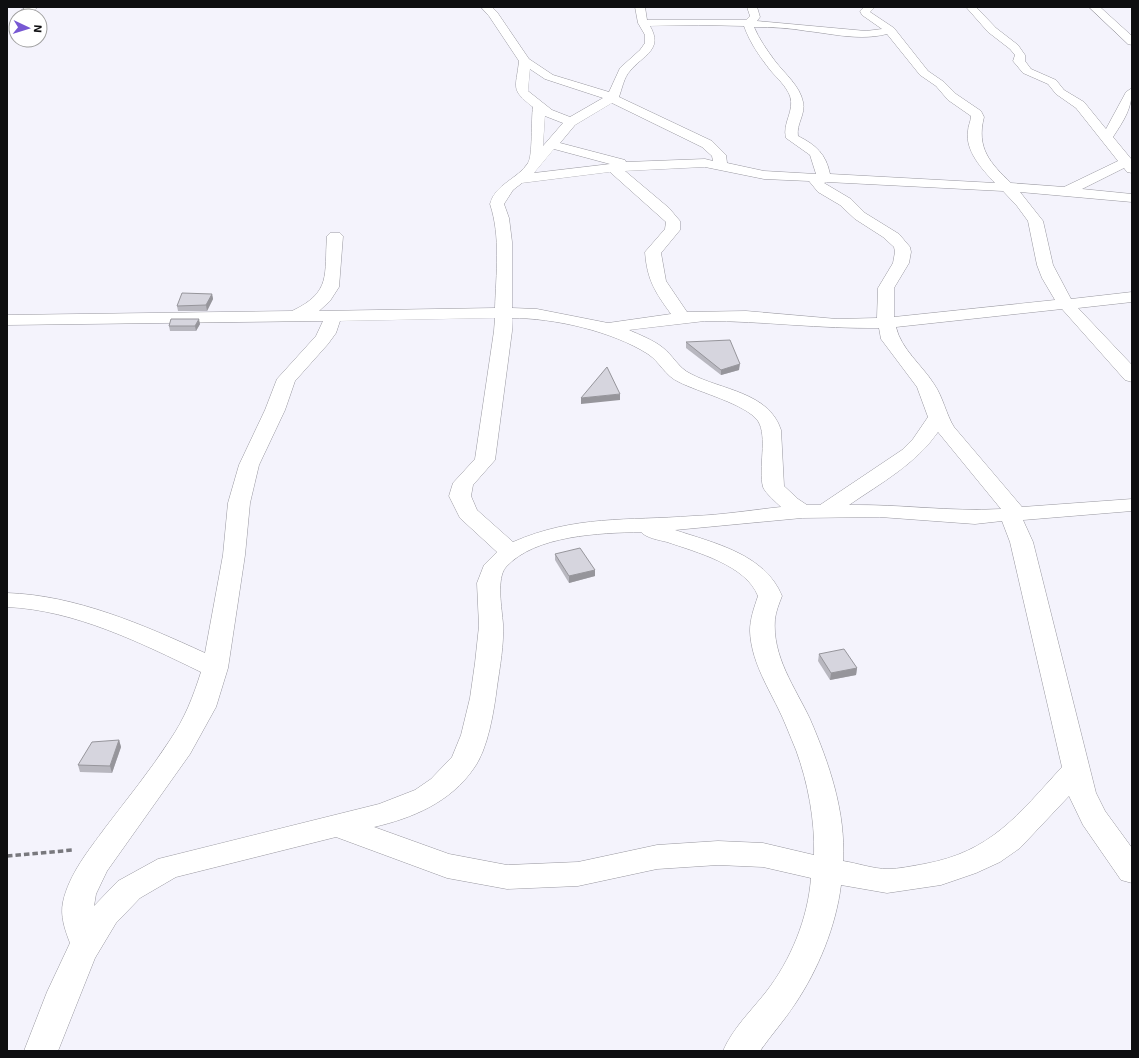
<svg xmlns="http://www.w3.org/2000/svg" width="1139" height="1058" viewBox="0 0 1139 1058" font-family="'Exo 2',sans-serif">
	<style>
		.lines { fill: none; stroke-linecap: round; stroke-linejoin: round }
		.minor-casing { stroke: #98979f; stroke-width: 1 }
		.path { stroke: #78787d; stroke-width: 3.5; stroke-dasharray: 5.5 3; stroke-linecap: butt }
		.minor { fill: #fff; fill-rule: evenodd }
		.wall { fill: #b8b7bf }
		.shaded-wall { fill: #96959b }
		.building { fill: #d6d5de; stroke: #96959b }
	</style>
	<rect width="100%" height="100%" fill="#f4f3fc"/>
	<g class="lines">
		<defs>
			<g id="minor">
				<polygon points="26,7 38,7 26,16 16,16 15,18 14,16"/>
				<path d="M481 7H492L497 12 529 59 553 75 609 92 620 68 640 50 645 43V35L638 23 635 7H645L647 20H746L750 16 747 7H757L760 17 757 21 866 31 882 29 862 15 860 11 864 7H875L870 12 894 28 928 71 944 82 956 94 981 111 984 117C976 148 990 163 1011 183L1064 187 1118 161 1076 108 1056 94 1048 84 1023 73 1013 61 1015 55 1010 49 988 32 966 7H976L996 28 1018 45 1025 55V61L1031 69 1056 80 1064 90 1084 102 1106 129 1126 92 1132 88C1132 109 1124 120 1113 137L1132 160V173L1127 172 1124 168 1082 189 1132 194V202L1020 192 1043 221 1053 265 1071 299 1132 292V302L1078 308 1132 365V382L1125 380 1062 309 896 327C901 349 922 365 934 384 943 397 946 414 954 427L1022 507 1132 499V511L1023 520 1033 542 1096 793 1105 811 1132 848V883L1121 880 1083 825 1069 796 1020 848 1000 862 976 873 941 885 887 893 841 885C836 926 818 970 795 1004 784 1021 771 1035 760 1051H723C733 1028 751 1011 766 992 791 960 808 918 811 878L763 867 718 865 657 869 578 886 507 889 447 878 336 837 176 877 140 898 116 923 95 958 58 1051H24L47 992 70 943C65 930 60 916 63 902 69 874 89 850 105 828 127 799 150 771 170 740 185 718 193 697 201 672 141 643 75 610 7 607V593C75 595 144 625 205 653L223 555 228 503 239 465 265 410 277 379 316 336 323 321 7 325V315L292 311C332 292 324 275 327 236L330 233H340L343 236 339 287 330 301 319 311 495 308C496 274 501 237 490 204 495 184 518 179 528 163 533 156 531 119 533 107 510 89 516 89 519 61L489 16ZM699 25 744 26C750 43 760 57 771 71 778 79 786 86 790 96 795 111 782 123 786 138L810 155 816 174 764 171 727 163 726 155 712 141 619 97C622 89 624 77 630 71 643 55 664 50 650 26ZM754 27C772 27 790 28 807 31 834 34 860 41 887 34L920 75 936 86 948 100 971 116C971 121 968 126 968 131 965 151 982 169 995 183L830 174C826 154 816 145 798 136 796 124 806 114 803 102 800 86 785 74 775 61 767 50 759 39 754 27ZM530 69 545 79 603 98 570 117 552 110 528 91ZM612 103 702 147 712 156 713 161 705 159 626 162 625 160 560 143 575 125ZM545 116 563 123 543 146ZM554 149 610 164 534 173ZM705 167 764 179 809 181 818 192 840 205 855 219 883 237 894 247 895 252 893 263 878 288 877 318 837 319 746 311 687 312 666 281 661 253 680 230V221L669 208 625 171ZM610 172 666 222 665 229 645 252C647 280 655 292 671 314L608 323 537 309 512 308V242L509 218 504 204 513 190 522 183ZM827 182 1003 191 1017 206 1028 221 1037 265 1042 278 1055 300 894 317V288L909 263 911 252 910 247 899 234 865 213 851 199 824 183ZM495 318 494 331 475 459 453 483 449 496 460 518 497 552 484 565 477 583 479 626 475 663 470 698 461 735 452 757 431 779 415 790 379 804 158 859 118 881 94 906 96 894 107 871 190 754 216 707 228 668 245 555 250 503 259 465 285 410 295 381 328 344 336 333 340 321ZM512 318C554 318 612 331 648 354 660 362 665 376 679 382 698 392 746 404 758 421 768 437 758 468 763 487 766 494 776 502 781 507 752 510 722 515 693 516 627 521 575 515 513 542L477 510 471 496 473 485 495 460 512 331ZM705 321C763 321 821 329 879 328L881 339 917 387 928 417 913 439 902 450 820 505H807L798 499 784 486 781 430C769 392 721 390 691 374 678 368 673 355 662 347 653 340 640 335 629 330ZM938 432 1001 509C950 512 900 504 849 505 881 483 916 464 938 432ZM880 517 975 524 1002 521 1010 542 1062 767C1018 815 991 852 924 864 912 866 899 869 888 869 873 869 857 863 843 861 846 812 829 763 810 719 795 687 772 657 775 619 776 611 779 604 782 596 765 554 714 543 675 530L802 518ZM641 532C646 538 659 540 667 542 696 552 746 565 758 596 754 608 750 619 750 631 751 659 766 684 778 708 785 722 790 736 796 750 808 783 815 820 814 855L763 843 718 841 657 845 578 862 507 865 449 854 374 827C413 818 451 802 474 768 488 749 494 711 497 687 500 666 504 645 503 624 502 609 496 578 506 567 535 535 600 533 641 532Z"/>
				<polygon points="1089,7 1100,7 1132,36 1132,45 1128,44"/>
			</g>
		</defs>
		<!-- minor casing -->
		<use href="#minor" class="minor-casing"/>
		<!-- path -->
		<polyline class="path" points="7,856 73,850"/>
		<!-- minor -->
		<use href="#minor" class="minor"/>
	</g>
	<!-- wall -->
	<g class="wall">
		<polygon points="212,294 213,299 207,311 178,311 177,306"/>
		<polygon points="200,324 196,331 170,331 169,326"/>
		<polygon points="686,342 739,370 721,375 686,348"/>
		<polygon points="555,554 595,570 595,576 569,583 555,560"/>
		<polygon points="819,654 857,668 856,675 830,680 818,661"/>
		<polygon points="119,740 121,747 112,773 80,772 78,765"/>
	</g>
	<!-- shaded-wall -->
	<g class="shaded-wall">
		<polygon points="212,294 213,299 207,311 206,305"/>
		<polygon points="199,319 200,324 196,331 195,326"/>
		<polygon points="740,364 739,370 721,375 721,370"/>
		<polygon points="620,394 620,400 581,404 581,398"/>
		<polygon points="595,570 595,576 569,583 569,576"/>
		<polygon points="857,668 856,675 830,680 831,673"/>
		<polygon points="119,740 121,747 112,773 110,766"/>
	</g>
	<!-- building -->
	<g class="building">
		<polygon points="182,293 212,294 206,305 177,306"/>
		<polygon points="171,319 199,319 195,326 169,326"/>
		<polygon points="730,340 740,364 721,370 686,342"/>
		<polygon points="607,367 620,394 581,398"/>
		<polygon points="580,548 595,570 569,576 555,554"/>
		<polygon points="844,649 857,668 831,673 819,654"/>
		<polygon points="119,740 110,766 78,765 92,742"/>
	</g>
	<!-- border -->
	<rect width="1139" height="1058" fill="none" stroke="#0e0e10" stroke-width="16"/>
	<!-- north arrow -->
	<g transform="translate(28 28) rotate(94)"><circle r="19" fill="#ffffff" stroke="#9f9f9f"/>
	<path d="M0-3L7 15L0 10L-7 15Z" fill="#7758d3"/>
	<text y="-6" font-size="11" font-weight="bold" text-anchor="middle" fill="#0e0e10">N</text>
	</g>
</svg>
